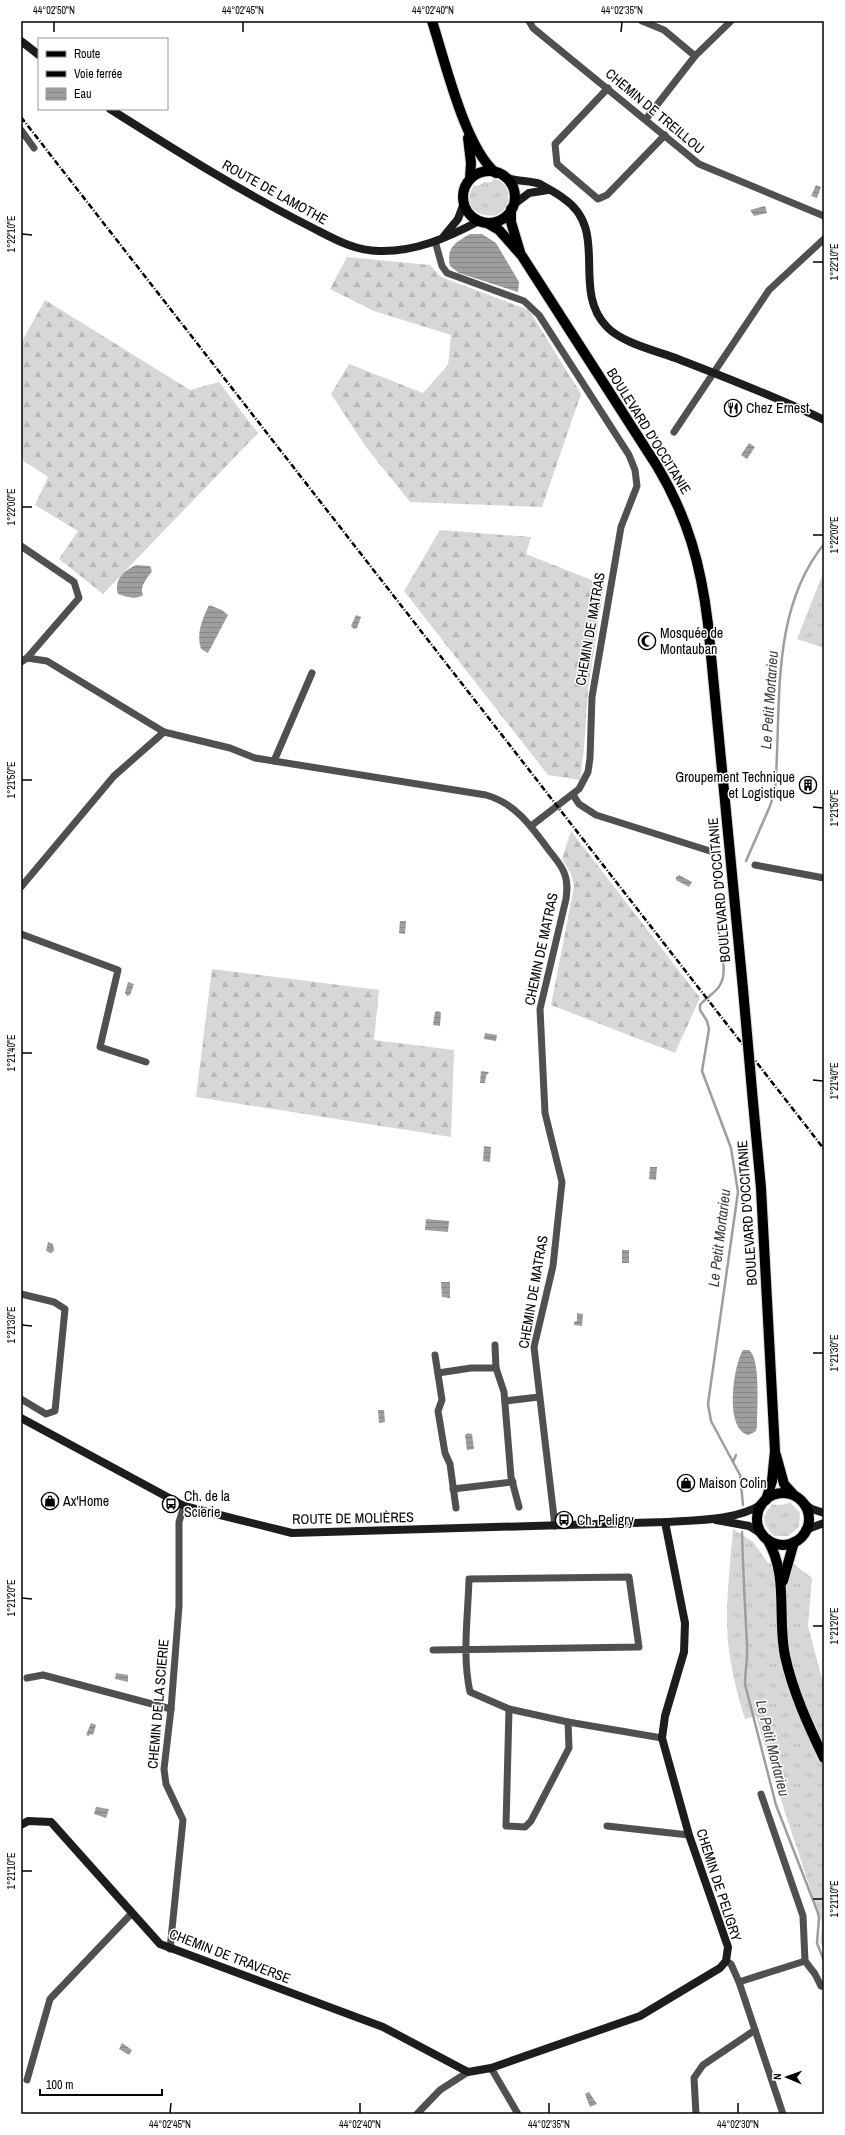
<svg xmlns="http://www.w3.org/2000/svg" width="845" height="2135" viewBox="0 0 845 2135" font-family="'Archivo Narrow',sans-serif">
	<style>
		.grass { fill: url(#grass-tufts) }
		.forest { fill: url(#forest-firs) }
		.water { fill: url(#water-rules) }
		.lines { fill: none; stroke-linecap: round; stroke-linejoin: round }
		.stream { stroke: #9e9e9e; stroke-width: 2.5 }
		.primary-casing { stroke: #dbdbdb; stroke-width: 12 }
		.street { stroke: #505050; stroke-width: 7 }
		.secondary { stroke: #1d1d1d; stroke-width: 8 }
		.primary { stroke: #000; stroke-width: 10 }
		.rail { stroke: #000; stroke-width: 2.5; stroke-dasharray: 6 2 1 2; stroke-linecap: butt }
		.primary-bridge-casing { stroke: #dbdbdb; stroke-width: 12; stroke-linecap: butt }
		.primary-bridge { stroke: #000; stroke-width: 10 }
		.ticks { fill: none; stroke: #000; stroke-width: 1.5 }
		.labels { text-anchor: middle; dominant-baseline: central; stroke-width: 3; stroke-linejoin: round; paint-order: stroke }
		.street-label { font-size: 14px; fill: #000; stroke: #fff }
		.poi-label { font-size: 14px; fill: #000; stroke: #fff; text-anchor: start }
		.water-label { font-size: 15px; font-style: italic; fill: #3f3f3f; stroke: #fff }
		.neatline { fill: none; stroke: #000; stroke-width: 1.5 }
		.ticks-label { font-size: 10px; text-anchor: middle; fill: #000 }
	</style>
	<defs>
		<pattern id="grass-tufts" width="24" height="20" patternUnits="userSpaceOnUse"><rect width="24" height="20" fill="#d7d7d7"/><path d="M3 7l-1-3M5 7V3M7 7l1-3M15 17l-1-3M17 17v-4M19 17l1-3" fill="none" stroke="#b7b7b7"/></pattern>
		<pattern id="forest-firs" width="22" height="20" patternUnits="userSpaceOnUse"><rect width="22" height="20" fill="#d7d7d7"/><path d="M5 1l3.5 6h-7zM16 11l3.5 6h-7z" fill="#b7b7b7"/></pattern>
		<pattern id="water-rules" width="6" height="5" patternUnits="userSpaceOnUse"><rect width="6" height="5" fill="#9e9e9e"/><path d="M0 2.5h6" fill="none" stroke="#868686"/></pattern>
	</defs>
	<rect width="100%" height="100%" fill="#fff"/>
	<!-- grass -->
	<g class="grass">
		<path d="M494 178C501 181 507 185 508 193 514 229 452 219 474 185L477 186 485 182H491Z"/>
		<polygon points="824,571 824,642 822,647 797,639"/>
		<path d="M790 1502 800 1513 799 1527 788 1536H774L765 1525 764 1516 772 1504C777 1506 786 1505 790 1502Z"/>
		<path d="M733 1529 753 1542 768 1563 794 1564 812 1578 808 1626 824 1686V1949L820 1942 822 1924 781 1800 756 1716 745 1719C738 1697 732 1673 729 1650 724 1614 730 1566 733 1529Z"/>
	</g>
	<!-- forest -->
	<g class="forest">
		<polygon points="347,257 430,265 441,277 529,310 581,394 542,507 410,502 366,447 331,394 349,364 423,393 448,365 451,335 374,311 330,289"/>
		<polygon points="45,300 190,390 219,382 258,433 103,594 59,559 78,531 35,505 48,477 21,459 21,343"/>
		<polygon points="440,530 531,537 526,554 604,585 588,689 584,749 580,780 548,775 404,591"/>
		<polygon points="571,831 700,998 675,1053 551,1005 574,887 571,874 562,859"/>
		<polygon points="212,969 379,990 374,1040 454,1050 451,1137 196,1097"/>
	</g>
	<!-- water -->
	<g class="water">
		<polygon points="816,185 821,187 817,198 811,196"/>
		<polygon points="765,206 767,213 754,216 750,210"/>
		<path d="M470 234H482L496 243 519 282 518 292 459 273 450 266C446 247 455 243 470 234Z"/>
		<polygon points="749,443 755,447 747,459 741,455"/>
		<path d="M136 565 150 566 152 571C147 579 139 586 143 595 135 600 127 597 118 594 114 580 123 571 136 565Z"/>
		<path d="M209 605 222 610 228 615 208 653 201 649C196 633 202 620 209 605Z"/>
		<polygon points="356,615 361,617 357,628 354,629 351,626"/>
		<polygon points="679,875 692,882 689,887 676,880 676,877"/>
		<polygon points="400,921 406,921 405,934 399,933"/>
		<polygon points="128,982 134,984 130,995 127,996 125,993"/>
		<polygon points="438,1011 441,1013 440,1026 433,1025 435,1012"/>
		<polygon points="485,1033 497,1035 496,1041 484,1039"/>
		<polygon points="481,1071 489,1072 486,1076 485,1083 480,1083"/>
		<polygon points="484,1146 491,1147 490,1162 483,1161"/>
		<polygon points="650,1167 657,1167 656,1180 649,1179"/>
		<polygon points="426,1219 449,1221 448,1232 425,1230"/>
		<polygon points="48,1242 53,1244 54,1251 51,1253 46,1251"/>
		<rect x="622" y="1250" width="7" height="13"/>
		<polygon points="441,1282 450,1282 450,1298 442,1297"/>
		<polygon points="577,1313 583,1314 582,1326 574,1325 574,1322 577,1321"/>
		<path d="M743 1350H749C761 1359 757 1410 757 1426L756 1431 749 1435C724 1431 733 1366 743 1350Z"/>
		<polygon points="378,1410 384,1410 385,1422 379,1423"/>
		<polygon points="468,1433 472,1434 474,1449 467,1450 465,1435"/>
		<polygon points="116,1673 128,1675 128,1682 115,1679"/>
		<polygon points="91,1723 96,1725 93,1735 90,1734 89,1736 86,1735"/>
		<polygon points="96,1807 109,1809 106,1818 94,1814"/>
		<polygon points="122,2043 132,2050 129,2055 119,2049"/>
		<polygon points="589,2092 597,2104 590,2107 585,2094"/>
	</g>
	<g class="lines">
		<!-- stream -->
		<g class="stream">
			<path d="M746 861 770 806 775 790C782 708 769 612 824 544"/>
			<path d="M723 909C710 934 732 964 720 985 716 993 706 997 700 1005V1010L707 1021 709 1029 702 1071 731 1148 738 1192 708 1404 711 1421 740 1475 743 1505"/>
			<polyline points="733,1462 736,1455"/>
			<path d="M742 1532C743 1570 745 1607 747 1645 748 1658 745 1671 745 1684L776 1805 818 1913 819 1918 817 1943 824 1961"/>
			<polyline points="824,2001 824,2003"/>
		</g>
		<defs>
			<g id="primary">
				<path d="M432 21C445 61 465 148 496 173"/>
				<polyline points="468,138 471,163 470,179"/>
				<circle cx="489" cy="197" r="26"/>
				<polyline points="511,209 511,222 520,252"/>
				<path d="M487 223 499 230 522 256 657 466C688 518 701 565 708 624L743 989"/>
				<polyline points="753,1102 761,1188 775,1451 772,1481 766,1500"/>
				<polyline points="776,1455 784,1484 794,1495"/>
				<circle cx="783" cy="1519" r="26"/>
				<path d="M767 1539C789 1575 777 1616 785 1656 793 1692 808 1725 824 1758"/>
				<polyline points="783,1581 794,1542"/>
			</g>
		</defs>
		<!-- primary casing -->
		<use href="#primary" class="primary-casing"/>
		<!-- street -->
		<g class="street">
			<polyline points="529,21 533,28 699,164 824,216"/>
			<polyline points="642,21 664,30 695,56 646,119"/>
			<polyline points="695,56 731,21"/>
			<polyline points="608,88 555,144 557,164 598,199 607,195 665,135"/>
			<polyline points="21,130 34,148"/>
			<polyline points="435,241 442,266 447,273 524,301 539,315 629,455 635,470 637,486 621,527 592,697 590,758 588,772 579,789 531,826"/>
			<polyline points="674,432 769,290 824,239"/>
			<polyline points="21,546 74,582 79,598 27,658"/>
			<path d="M21 662 27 658 47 661 164 732 230 748 255 758 486 795C515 803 531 826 548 849 554 857 562 865 565 875 568 883 567 891 566 899L540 1009 545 1113 562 1182 553 1266 534 1347 555 1526"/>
			<polyline points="274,761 312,673"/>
			<polyline points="573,795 579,804 596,815 710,851"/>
			<polyline points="755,865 824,878"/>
			<polyline points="21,887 114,776 164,732"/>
			<polyline points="21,934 118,970 100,1047 146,1062"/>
			<polyline points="21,1294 54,1302 65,1309 55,1411 46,1414 21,1399"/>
			<polyline points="495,1345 496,1368 504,1392 511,1477 519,1507"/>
			<polyline points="435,1355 442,1400 438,1411 445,1453 450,1464 456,1508"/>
			<polyline points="438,1373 471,1368 496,1368"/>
			<polyline points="505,1401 539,1397"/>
			<polyline points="453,1489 513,1482"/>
			<path d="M433 1650 639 1647 629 1577 469 1579C468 1616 462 1656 470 1692L509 1709 568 1722 662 1738"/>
			<polyline points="27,1678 43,1675 171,1709"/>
			<polyline points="509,1709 506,1826 525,1827 531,1821 569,1748 568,1722"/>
			<polyline points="761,1794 803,1916 805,1961"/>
			<polyline points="607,1826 689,1835"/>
			<polyline points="170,1949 183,1820 166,1784 164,1769 171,1709 179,1606 179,1522 184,1506"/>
			<polyline points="726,1961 731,1964 739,1982 783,2114"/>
			<polyline points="805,1961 815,1974 821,1986"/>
			<polyline points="739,1982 805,1961"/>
			<polyline points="491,2068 518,2114"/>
			<polyline points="27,2080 50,1999 132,1913"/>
			<polyline points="417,2114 440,2090 468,2072"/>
			<polyline points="696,2114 694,2078 703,2065 755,2030"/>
		</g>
		<!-- secondary -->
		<g class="secondary">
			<polyline points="21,41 39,55"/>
			<path d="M110 109C175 150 240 191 309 226 331 237 353 251 379 251 415 252 447 238 479 221"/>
			<path d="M504 177C517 182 530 180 540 184 547 188 557 193 563 198 611 230 570 289 607 327 622 343 657 351 678 359 727 378 777 397 824 420"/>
			<polyline points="513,205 529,193 548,190"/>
			<polyline points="444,236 458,219 464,203"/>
			<path d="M21 1418 184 1506 292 1533 665 1522C695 1520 736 1521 762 1504"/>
			<polyline points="803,1503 812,1509 824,1513"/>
			<polyline points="716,1520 749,1526 763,1535"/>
			<polyline points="805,1530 824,1523"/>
			<polyline points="21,1825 28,1821 51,1822 160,1944 383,2027 468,2072 491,2068 640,2016 720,1968 726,1961 728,1947 689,1835 662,1738 665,1716 684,1652 685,1623 665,1522"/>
		</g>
		<!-- primary -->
		<use href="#primary" class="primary"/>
		<!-- rail -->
		<polyline class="rail" points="21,117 824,1149"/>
		<defs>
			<polyline id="primary-bridge" points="743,989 753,1102"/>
		</defs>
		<!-- primary-bridge casing -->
		<use href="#primary-bridge" class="primary-bridge-casing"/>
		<!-- primary-bridge -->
		<use href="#primary-bridge" class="primary-bridge"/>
	</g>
	<!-- ticks -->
	<path class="ticks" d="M54 32V22M243 32V22M432 32 433 22M621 32 622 22M22 234 32 235M813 262H823M22 507H32M813 535H823M22 780H32M813 807 823 808M22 1053H32M813 1080 823 1081M22 1325 32 1326M813 1353H823M22 1598 32 1599M813 1626H823M22 1871H32M813 1899H823M170 2113 171 2103M360 2113V2103M549 2113V2103M738 2113V2103"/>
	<!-- icons -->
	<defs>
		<symbol id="restaurant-ring" viewBox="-11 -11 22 22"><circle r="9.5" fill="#fff" stroke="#000" stroke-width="1.5"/><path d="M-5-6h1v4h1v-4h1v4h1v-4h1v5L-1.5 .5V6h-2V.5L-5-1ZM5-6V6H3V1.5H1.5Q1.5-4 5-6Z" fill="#000"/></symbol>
		<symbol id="mosque-ring" viewBox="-11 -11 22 22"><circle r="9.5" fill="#fff" stroke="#000" stroke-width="1.5"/><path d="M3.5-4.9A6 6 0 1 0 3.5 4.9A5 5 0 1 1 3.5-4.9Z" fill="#000"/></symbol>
		<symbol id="building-ring" viewBox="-11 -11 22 22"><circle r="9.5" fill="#fff" stroke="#000" stroke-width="1.5"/><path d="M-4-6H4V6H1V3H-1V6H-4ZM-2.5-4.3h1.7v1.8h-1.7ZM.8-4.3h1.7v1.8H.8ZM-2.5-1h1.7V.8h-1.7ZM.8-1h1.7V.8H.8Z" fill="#000"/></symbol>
		<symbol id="shop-ring" viewBox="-11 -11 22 22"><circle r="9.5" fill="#fff" stroke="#000" stroke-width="1.5"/><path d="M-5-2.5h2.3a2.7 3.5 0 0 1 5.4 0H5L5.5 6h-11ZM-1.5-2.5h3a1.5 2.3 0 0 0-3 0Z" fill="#000"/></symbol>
		<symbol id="bus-ring" viewBox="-11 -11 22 22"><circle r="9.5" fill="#fff" stroke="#000" stroke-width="1.5"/><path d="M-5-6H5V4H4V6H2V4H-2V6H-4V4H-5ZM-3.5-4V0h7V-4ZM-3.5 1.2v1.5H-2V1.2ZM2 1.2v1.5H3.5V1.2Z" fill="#000"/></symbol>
	</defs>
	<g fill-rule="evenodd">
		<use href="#restaurant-ring" x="723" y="398" width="20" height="20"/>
		<use href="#mosque-ring" x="637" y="631" width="20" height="20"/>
		<use href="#building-ring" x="798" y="775" width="20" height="20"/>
		<use href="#shop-ring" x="676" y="1473" width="20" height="20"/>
		<use href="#shop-ring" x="40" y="1491" width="20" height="20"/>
		<use href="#bus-ring" x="161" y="1494" width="20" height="20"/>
		<use href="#bus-ring" x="554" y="1510" width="20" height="20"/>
	</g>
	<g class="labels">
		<!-- street labels -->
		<g class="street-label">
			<text transform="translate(655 111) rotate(40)">CHEMIN DE TREILLOU</text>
			<text transform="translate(275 192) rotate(29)">ROUTE DE LAMOTHE</text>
			<text transform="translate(649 431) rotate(58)">BOULEVARD D'OCCITANIE</text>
			<text transform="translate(590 629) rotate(-80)">CHEMIN DE MATRAS</text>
			<text transform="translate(719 890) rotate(-95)">BOULEVARD D'OCCITANIE</text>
			<text transform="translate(541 949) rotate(-78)">CHEMIN DE MATRAS</text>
			<text transform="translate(747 1213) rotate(-94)">BOULEVARD D'OCCITANIE</text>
			<text transform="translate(533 1292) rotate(-80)">CHEMIN DE MATRAS</text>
			<text transform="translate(353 1518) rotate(-1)">ROUTE DE MOLIÈRES</text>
			<text transform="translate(158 1704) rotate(-85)">CHEMIN DE LA SCIERIE</text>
			<text transform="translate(719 1885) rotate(72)">CHEMIN DE PELIGRY</text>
			<text transform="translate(230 1956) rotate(21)">CHEMIN DE TRAVERSE</text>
		</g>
		<!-- poi labels -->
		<g class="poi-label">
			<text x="746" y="408">Chez Ernest</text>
			<text x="660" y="633">Mosquée de<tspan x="660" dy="16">Montauban</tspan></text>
			<text x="795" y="777" text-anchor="end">Groupement Technique<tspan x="795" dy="16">et Logistique</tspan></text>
			<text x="699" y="1483">Maison Colin</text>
			<text x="184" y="1496">Ch. de la<tspan x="184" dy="16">Scierie</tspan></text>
			<text x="63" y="1501">Ax'Home</text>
			<text x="577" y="1520">Ch. Peligry</text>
		</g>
		<!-- water labels -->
		<g class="water-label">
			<text transform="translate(769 700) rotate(-86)">Le Petit Mortarieu</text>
			<text transform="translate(719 1238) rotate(-83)">Le Petit Mortarieu</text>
			<text transform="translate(773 1748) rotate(76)">Le Petit Mortarieu</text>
		</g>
	</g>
	<!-- border -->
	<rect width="845" height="2135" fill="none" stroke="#ffffff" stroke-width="44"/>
	<!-- legend -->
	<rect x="38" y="38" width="130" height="72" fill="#ffffff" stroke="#999999"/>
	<rect x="46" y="51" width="20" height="6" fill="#000000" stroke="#999999"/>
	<text x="74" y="58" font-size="12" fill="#000000">Route</text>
	<rect x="46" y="71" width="20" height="6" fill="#000000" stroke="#999999"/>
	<text x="74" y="78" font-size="12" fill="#000000">Voie ferrée</text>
	<rect x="46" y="88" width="20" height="12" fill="url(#water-rules)" stroke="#999999"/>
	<text x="74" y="98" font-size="12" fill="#000000">Eau</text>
	<!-- north arrow -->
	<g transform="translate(787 2077) rotate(272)" stroke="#ffffff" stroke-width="3" paint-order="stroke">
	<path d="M0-3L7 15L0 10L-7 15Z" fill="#000000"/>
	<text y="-6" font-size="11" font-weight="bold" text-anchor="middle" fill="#000000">N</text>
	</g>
	<!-- scale -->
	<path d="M40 2089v6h122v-6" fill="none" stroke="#000000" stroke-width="2"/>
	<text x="46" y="2089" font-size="12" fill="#000000" stroke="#ffffff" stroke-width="3" paint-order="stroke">100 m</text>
	<rect x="22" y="22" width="801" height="2091" class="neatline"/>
	<g class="ticks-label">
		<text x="54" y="14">44°02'50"N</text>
		<text x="243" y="14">44°02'45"N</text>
		<text x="433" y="14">44°02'40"N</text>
		<text x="622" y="14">44°02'35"N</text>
		<text transform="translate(11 234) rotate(-90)" y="4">1°22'10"E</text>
		<text transform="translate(834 262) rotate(-90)" y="4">1°22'10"E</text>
		<text transform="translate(11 507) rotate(-90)" y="4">1°22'00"E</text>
		<text transform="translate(834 535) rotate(-90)" y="4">1°22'00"E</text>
		<text transform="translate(11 780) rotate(-90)" y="4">1°21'50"E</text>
		<text transform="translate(834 808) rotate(-90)" y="4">1°21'50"E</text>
		<text transform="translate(11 1053) rotate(-90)" y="4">1°21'40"E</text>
		<text transform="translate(834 1081) rotate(-90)" y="4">1°21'40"E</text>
		<text transform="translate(11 1325) rotate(-90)" y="4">1°21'30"E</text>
		<text transform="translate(834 1353) rotate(-90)" y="4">1°21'30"E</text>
		<text transform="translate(11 1598) rotate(-90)" y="4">1°21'20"E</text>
		<text transform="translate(834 1626) rotate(-90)" y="4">1°21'20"E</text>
		<text transform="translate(11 1871) rotate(-90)" y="4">1°21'10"E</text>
		<text transform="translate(834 1899) rotate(-90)" y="4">1°21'10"E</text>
		<text x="170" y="2128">44°02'45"N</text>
		<text x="360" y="2128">44°02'40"N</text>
		<text x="549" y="2128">44°02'35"N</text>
		<text x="738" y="2128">44°02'30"N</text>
	</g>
</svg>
